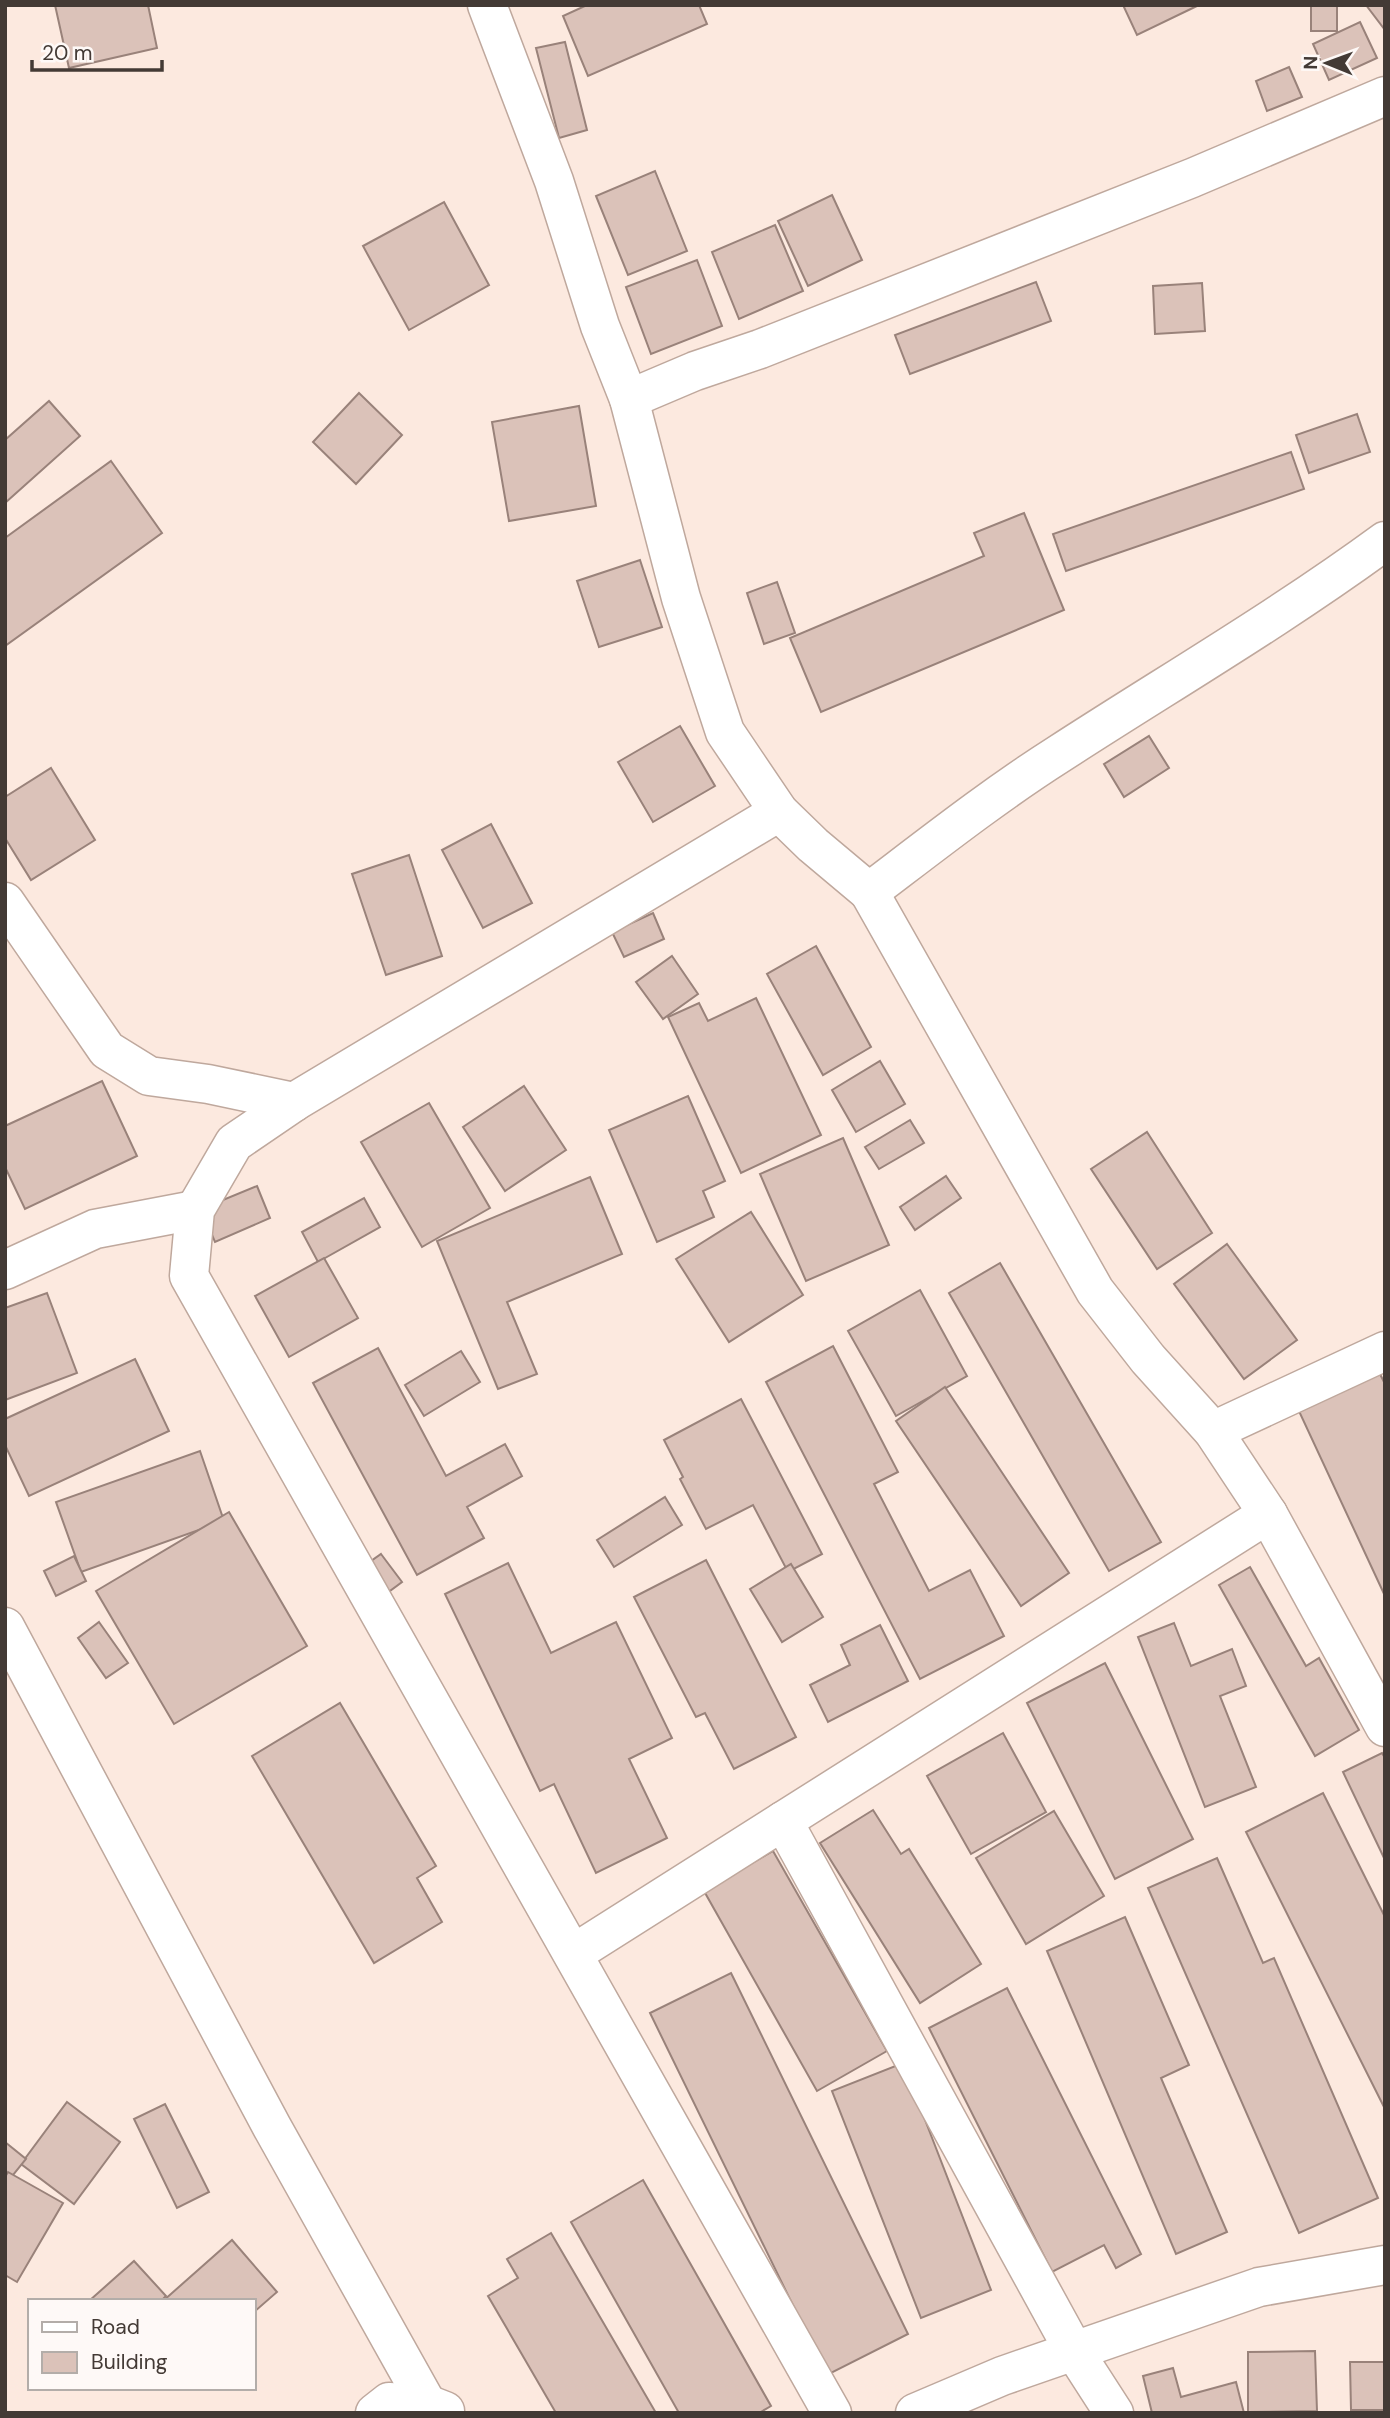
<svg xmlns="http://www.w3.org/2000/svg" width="1390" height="2418" viewBox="0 0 1390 2418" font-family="'DM Sans',sans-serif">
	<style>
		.building { fill: #dbc2b9; stroke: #99827a; stroke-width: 2 }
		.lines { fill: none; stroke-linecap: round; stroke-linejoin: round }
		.minor-casing { stroke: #bfa89d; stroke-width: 41 }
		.minor { stroke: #fff; stroke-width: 38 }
	</style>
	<rect width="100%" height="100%" fill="#fce9df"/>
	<!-- building -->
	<g class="building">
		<polygon points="55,5 148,5 157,48 69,68"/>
		<polygon points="587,5 699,5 707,24 588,76 563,16"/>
		<polygon points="1123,5 1199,5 1137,35"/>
		<rect x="1311" y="5" width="26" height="26"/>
		<polygon points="1366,5 1385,5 1385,30"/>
		<polygon points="1360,22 1377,58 1329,80 1313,44"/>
		<polygon points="565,42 587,130 559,138 536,48"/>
		<polygon points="1289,67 1302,97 1267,111 1256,81"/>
		<polygon points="655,171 687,251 628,275 596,196"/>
		<polygon points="832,195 862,260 808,286 778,221"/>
		<polygon points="444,202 489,285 409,330 363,246"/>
		<polygon points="775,225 803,291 739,319 712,252"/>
		<polygon points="697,260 722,326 651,354 626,287"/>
		<polygon points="1036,282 1051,321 910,374 895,335"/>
		<polygon points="1202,283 1205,331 1155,334 1153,286"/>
		<polygon points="359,393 402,435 356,484 313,442"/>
		<polygon points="49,401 80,436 5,503 5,440"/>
		<polygon points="579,406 596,506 509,521 492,422"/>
		<polygon points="1357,414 1370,452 1309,473 1296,435"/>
		<polygon points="1291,452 1304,489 1066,571 1053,534"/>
		<polygon points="111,461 162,533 5,646 5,538"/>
		<polygon points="1024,513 1064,610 821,712 790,638 984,556 974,533"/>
		<polygon points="640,560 662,627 599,647 577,581"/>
		<polygon points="777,582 795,633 764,644 747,593"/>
		<polygon points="680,726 715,786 653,822 618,762"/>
		<polygon points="1149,736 1169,768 1124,797 1104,764"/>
		<polygon points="51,768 95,840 31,880 5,838 5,797"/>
		<polygon points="491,824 532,903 483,928 442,850"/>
		<polygon points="409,855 442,956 386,975 352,874"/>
		<polygon points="653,913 664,939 624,957 612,932"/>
		<polygon points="816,946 871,1047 823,1075 767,974"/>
		<polygon points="672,956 698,994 663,1019 636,982"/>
		<polygon points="756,998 821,1135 741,1173 668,1017 699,1003 708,1021"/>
		<polygon points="880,1061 905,1104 856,1132 832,1090"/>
		<polygon points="102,1081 137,1156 25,1209 5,1167 5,1126"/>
		<polygon points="524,1086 566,1150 505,1191 463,1127"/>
		<polygon points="688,1096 725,1181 703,1191 714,1217 657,1242 609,1130"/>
		<polygon points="429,1103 490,1208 422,1247 361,1142"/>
		<polygon points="910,1120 924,1143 879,1169 865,1147"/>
		<polygon points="1147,1132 1212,1233 1157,1269 1091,1169"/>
		<polygon points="843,1138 889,1245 806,1281 760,1174"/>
		<polygon points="946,1176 961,1198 915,1230 900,1207"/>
		<polygon points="590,1177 622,1254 507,1302 537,1374 498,1389 437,1241"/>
		<polygon points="257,1186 270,1218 215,1242 201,1209"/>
		<polygon points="364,1198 380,1227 318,1262 302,1232"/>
		<polygon points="751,1212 803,1295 729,1342 676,1259"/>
		<polygon points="1227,1244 1297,1340 1244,1379 1174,1284"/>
		<polygon points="324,1258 358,1318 289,1357 255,1296"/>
		<polygon points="1000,1263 1161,1542 1109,1571 949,1293"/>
		<polygon points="920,1290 967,1376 896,1416 848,1331"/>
		<polygon points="47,1293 77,1373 5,1400 5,1308"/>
		<polygon points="833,1346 898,1472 874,1484 929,1591 970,1570 1004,1636 920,1679 766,1382"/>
		<polygon points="378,1348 446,1476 505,1444 522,1476 467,1507 484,1538 417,1575 313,1383"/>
		<polygon points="461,1351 480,1382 424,1416 405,1385"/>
		<polygon points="135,1359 169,1431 29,1496 5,1445 5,1419"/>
		<polygon points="1378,1370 1385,1384 1385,1596 1298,1409"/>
		<polygon points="945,1387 1069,1573 1021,1606 896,1421"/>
		<polygon points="741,1399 822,1554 788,1572 753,1505 706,1529 680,1479 683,1477 664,1440"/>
		<polygon points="200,1451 224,1521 81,1572 56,1502"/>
		<polygon points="665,1497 682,1525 614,1567 597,1540"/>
		<polygon points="229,1512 307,1646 174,1724 96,1591"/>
		<polygon points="381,1554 402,1582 371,1605 350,1576"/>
		<polygon points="74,1556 86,1581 56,1596 44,1571"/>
		<polygon points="706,1560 796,1737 734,1769 705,1713 696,1717 634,1597"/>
		<polygon points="508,1563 551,1653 616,1622 672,1738 629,1759 667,1838 596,1873 554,1784 540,1791 445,1594"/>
		<polygon points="791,1564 823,1617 782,1642 750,1589"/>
		<polygon points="1250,1567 1306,1666 1319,1658 1359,1730 1315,1756 1219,1585"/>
		<polygon points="99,1622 128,1663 106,1678 78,1638"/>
		<polygon points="1174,1623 1191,1666 1232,1649 1246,1686 1220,1696 1256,1787 1205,1807 1138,1637"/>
		<polygon points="880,1625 908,1681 828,1722 810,1685 850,1665 841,1645"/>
		<polygon points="1105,1663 1193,1839 1115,1879 1027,1703"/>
		<polygon points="340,1703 436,1866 417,1878 442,1922 374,1963 252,1756"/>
		<polygon points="1003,1733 1046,1812 971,1854 927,1776"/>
		<polygon points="1382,1753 1385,1758 1385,1860 1343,1772"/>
		<polygon points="1323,1793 1385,1917 1385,2109 1246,1832"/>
		<polygon points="873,1810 901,1854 909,1849 981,1964 920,2003 820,1843"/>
		<polygon points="1054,1811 1104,1896 1026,1944 976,1858"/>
		<polygon points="773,1851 887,2051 817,2091 704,1891"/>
		<polygon points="1217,1858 1263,1963 1274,1958 1378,2198 1299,2233 1148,1888"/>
		<polygon points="1125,1917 1189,2065 1161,2078 1227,2232 1176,2254 1047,1951"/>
		<polygon points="731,1973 908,2334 827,2375 650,2013"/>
		<polygon points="1007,1988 1141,2254 1116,2268 1104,2245 1052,2272 929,2028"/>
		<polygon points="903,2063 991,2290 921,2318 832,2091"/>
		<polygon points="67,2102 120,2142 74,2204 21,2164"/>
		<polygon points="165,2104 209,2192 177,2208 134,2119"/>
		<polygon points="5,2142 26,2159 5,2185"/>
		<polygon points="8,2172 63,2203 17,2282 5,2275 5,2177"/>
		<polygon points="643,2180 771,2406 759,2413 679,2413 571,2222"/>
		<polygon points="551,2233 656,2413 556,2413 488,2296 518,2278 507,2259"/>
		<polygon points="232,2240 277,2292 254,2312 254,2301 163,2301"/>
		<polygon points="134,2261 166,2296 161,2301 89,2301"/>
		<polygon points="1315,2351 1317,2411 1248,2412 1248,2352"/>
		<polygon points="1350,2362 1385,2362 1385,2410 1351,2410"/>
		<polygon points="1173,2368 1181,2397 1236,2382 1244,2413 1152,2413 1143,2376"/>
	</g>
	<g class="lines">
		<defs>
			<g id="minor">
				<polyline points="487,5 554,181 600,326 629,399 695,371 760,349 1192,178 1385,96"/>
				<path d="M629 399 681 598 725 732 779 812 813 845 869 892C931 845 993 796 1059 754 1167 684 1280 618 1385 541"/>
				<polyline points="779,812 294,1102 234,1143 195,1210 189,1276 832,2413"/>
				<polyline points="869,892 1095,1291 1148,1359 1213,1431 1268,1514 1385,1727"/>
				<polyline points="5,902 107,1050 149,1076 208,1084 294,1102"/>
				<polyline points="5,1270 95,1229 195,1210"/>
				<polyline points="1213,1431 1385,1351"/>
				<polyline points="5,1627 272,2127 427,2404"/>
				<polyline points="783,1821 1074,2351 1114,2413"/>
				<polyline points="573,1954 1268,1514"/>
				<polyline points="375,2413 389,2402 427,2404 445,2411"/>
				<polyline points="915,2413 1002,2376 1259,2287 1385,2265"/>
			</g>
		</defs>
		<!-- minor casing -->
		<use href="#minor" class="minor-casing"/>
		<!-- minor -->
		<use href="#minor" class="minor"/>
	</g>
	<!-- border -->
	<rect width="1390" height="2418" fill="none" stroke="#433a35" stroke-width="14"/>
	<!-- legend -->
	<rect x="28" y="2299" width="228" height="91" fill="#fef9f7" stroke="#b3ada9" stroke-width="2"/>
	<rect x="42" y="2322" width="35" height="10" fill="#ffffff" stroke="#b3ada9" stroke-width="2"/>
	<text x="91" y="2334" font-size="21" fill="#433a35">Road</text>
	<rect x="42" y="2352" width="35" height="21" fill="#dbc2b9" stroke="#b3ada9" stroke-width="2"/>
	<text x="91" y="2369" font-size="21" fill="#433a35">Building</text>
	<!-- north arrow -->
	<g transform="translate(1327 63) rotate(271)" stroke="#fef9f7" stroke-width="5" paint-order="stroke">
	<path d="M0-5L12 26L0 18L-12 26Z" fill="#433a35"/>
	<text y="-10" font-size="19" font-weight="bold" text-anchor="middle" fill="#433a35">N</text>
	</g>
	<!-- scale -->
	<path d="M32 60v10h130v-10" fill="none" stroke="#433a35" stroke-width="3.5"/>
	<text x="42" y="60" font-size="21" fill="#433a35" stroke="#fef9f7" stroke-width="5" paint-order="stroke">20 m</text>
</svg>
